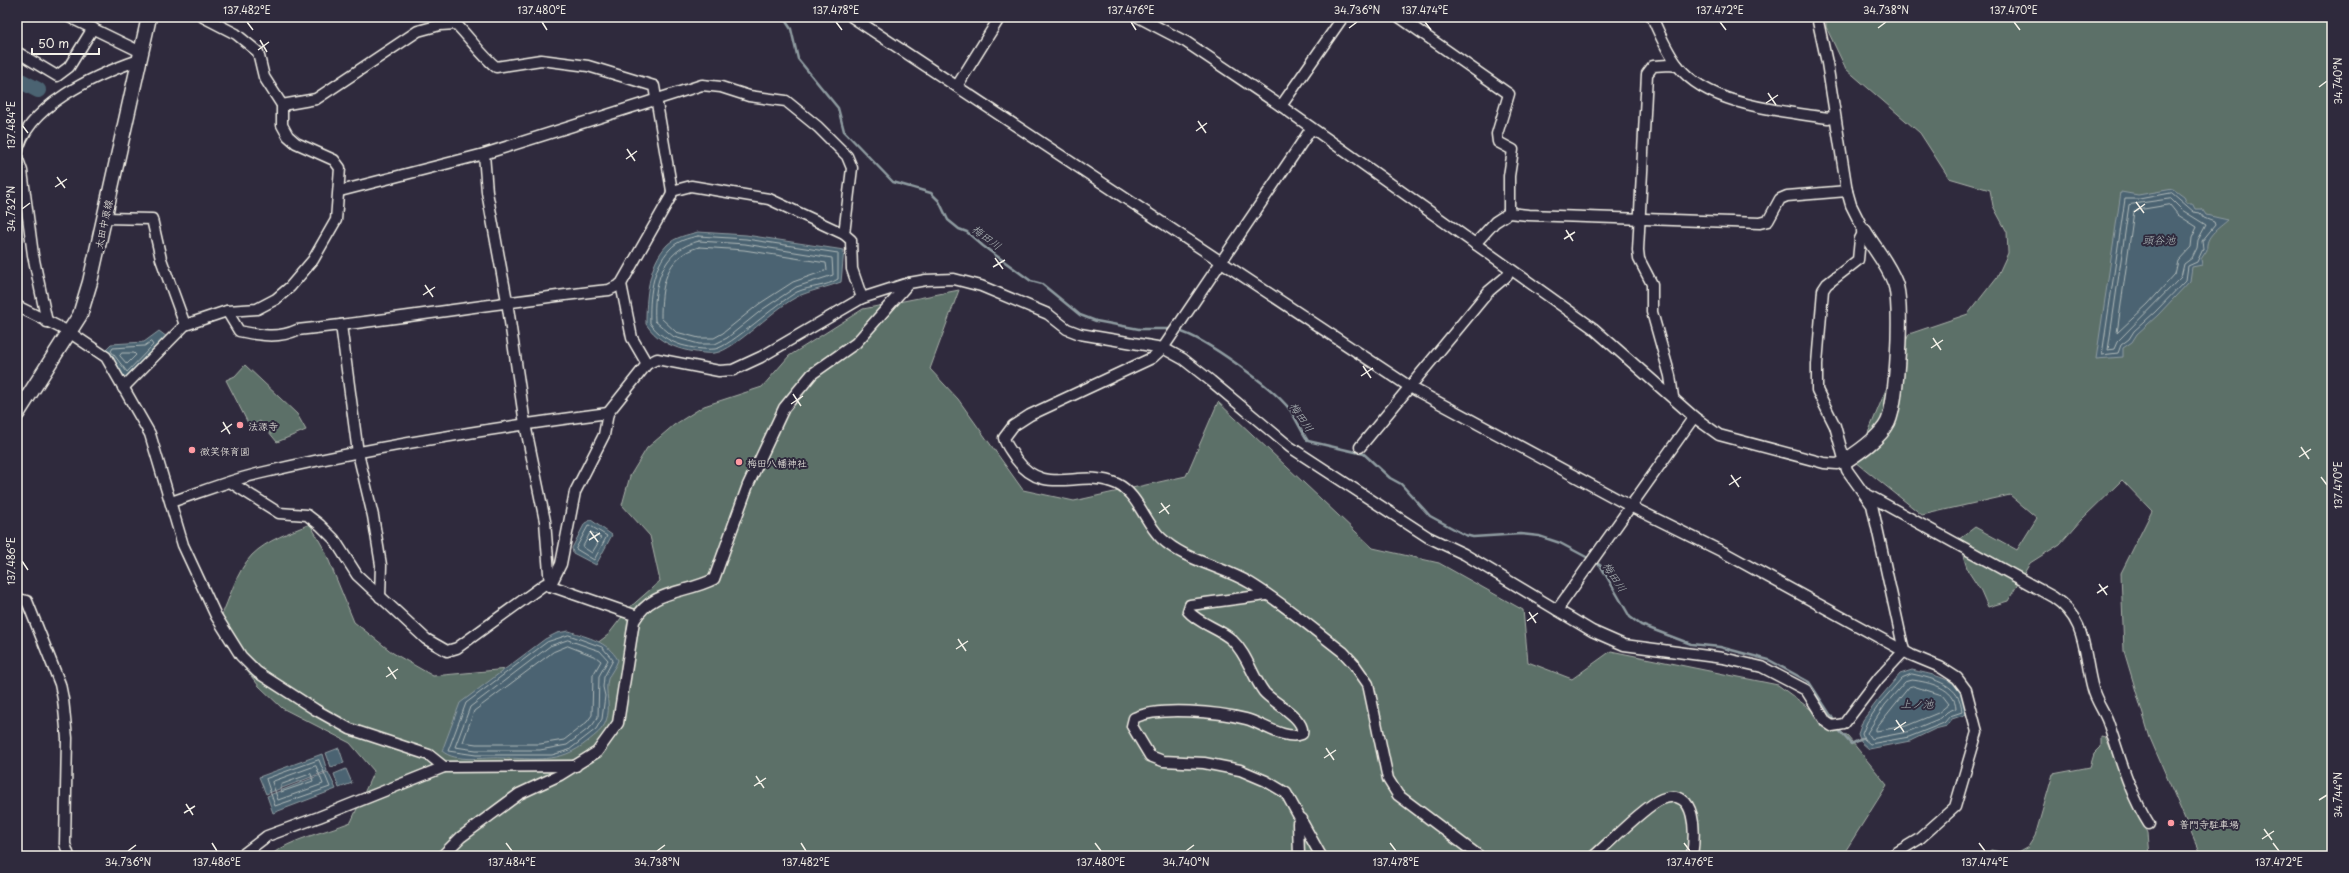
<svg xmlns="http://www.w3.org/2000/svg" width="2349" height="873" viewBox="0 0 2349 873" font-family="'Playpen Sans','Klee One',sans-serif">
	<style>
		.green { fill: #5c6f68; stroke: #a8b0a8 }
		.water { fill: #4b6472; stroke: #8f9ca1 }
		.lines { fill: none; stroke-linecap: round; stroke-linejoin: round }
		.shore { stroke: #b0b9b9; stroke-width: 1 }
		.stream { stroke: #8f9ca1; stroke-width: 2.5 }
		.river { stroke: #4b6472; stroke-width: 16 }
		.street-casing { stroke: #f4f1e8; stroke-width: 13 }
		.secondary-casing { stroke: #f4f1e8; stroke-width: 17 }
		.street { stroke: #2f2a3d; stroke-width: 10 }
		.secondary { stroke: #2f2a3d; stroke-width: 14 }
		.ticks { fill: none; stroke: #f4f1e8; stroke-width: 1.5 }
		.poi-dot { fill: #ff9aa2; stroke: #2f2a3d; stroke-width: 1.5 }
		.labels { text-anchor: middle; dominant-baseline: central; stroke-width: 4; stroke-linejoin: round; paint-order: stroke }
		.street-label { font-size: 10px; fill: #f4f1e8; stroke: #2f2a3d }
		.poi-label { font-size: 10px; fill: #f4f1e8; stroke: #2f2a3d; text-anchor: start }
		.water-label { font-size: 11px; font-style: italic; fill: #b0b9b9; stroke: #2f2a3d }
		.neatline { fill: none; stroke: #f4f1e8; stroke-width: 1.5 }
		.ticks-label { font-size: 10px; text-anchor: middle; fill: #f4f1e8 }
	</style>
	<rect width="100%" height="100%" fill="#2f2a3d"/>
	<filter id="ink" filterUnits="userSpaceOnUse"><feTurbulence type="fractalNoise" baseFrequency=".025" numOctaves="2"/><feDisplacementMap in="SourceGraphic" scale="8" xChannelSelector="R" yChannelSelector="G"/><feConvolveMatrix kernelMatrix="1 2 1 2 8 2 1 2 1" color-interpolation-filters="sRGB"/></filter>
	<g filter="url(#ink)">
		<!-- green -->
		<g class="green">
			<polygon points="1826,17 2332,17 2332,856 2201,856 2150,738 2124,651 2121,573 2152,511 2122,480 2081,520 2060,544 2030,563 2008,601 1988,607 1981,591 1968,571 1958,540 1975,527 2017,550 2037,518 2010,495 1922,515 1856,462 1909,334 1968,314 1997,277 2008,253 2007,232 1993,206 1990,190 1949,178 1920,133 1846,69 1826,27"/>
			<path d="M959 290 930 369 958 399 1023 490 1074 501 1186 476 1218 402 1373 548 1439 563 1523 610 1528 662 1572 679 1611 651 1778 685 1848 737 1887 785 1846 850 1839 856H269C293 838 323 833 351 822L374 771 350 743 282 708 259 686 235 656 220 619C230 598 236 572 252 555 267 540 291 532 310 524L325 551 354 622 393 653 433 676 518 668 581 655 608 635 628 609 660 581 650 536 622 505 630 476 647 448 674 425 704 406 762 387 789 356 863 309Z"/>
			<polygon points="245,365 297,414 306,430 277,442 260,421 250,427 226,380 235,376"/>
			<polygon points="2101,736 2105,737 2148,833 2150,856 1983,856 1991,850 2014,855 2028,847 2035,836 2053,774 2090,767 2094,754 2101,747"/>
		</g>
		<!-- water -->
		<g class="water">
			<path d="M2173 189 2184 197 2187 203H2192L2195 209H2202L2206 215 2228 220C2218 229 2205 236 2207 250L2201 259 2202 265 2192 267 2190 281 2158 315 2137 334 2132 342 2123 348V357L2096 359 2121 192 2138 195Z"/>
			<path d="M698 232 746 235 844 250 841 282C828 287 813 290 801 295 776 305 736 350 715 353 705 354 695 352 685 350 669 346 655 338 646 324 646 298 648 265 667 245 675 237 687 235 698 232Z"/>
			<polygon points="159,331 167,337 126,379 105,350 111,344 144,342"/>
			<polygon points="591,520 612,535 596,565 573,553 572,548 585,523"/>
			<path d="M569 631C589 638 607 641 618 660 616 667 610 673 608 679 604 692 612 707 606 721 603 730 595 735 588 741 559 765 535 758 501 758 483 757 456 763 442 751L460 703 464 700 545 639 557 633Z"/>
			<path d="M1912 670C1928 674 1953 677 1962 693 1965 698 1966 708 1967 714L1952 719 1947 726 1935 729 1910 741 1869 749 1861 742 1858 734 1863 720 1878 700 1900 674Z"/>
			<polygon points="339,748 344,763 331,767 326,753"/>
			<polygon points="322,754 327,771 266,794 259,777"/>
			<polygon points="346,769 352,783 339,788 334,774"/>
			<polygon points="328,772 336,789 273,813 267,796"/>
		</g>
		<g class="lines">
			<!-- shore -->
			<g class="shore">
				<polygon points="2172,193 2194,212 2200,213 2204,218 2214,222 2215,225 2202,241 2203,249 2197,262 2188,266 2186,280 2155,312 2134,331 2129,339 2121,345 2118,353 2102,355 2125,199 2139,199"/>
				<polygon points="2171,199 2182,210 2206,225 2198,240 2197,248 2192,258 2184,264 2181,277 2117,342 2114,349 2108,350 2129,205"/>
				<polygon points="2170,205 2178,215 2197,227 2192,238 2191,247 2178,261 2175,274 2148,304 2117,333 2134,211"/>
				<path d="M698 236 746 239 838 253V279C826 287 810 286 797 292 777 303 730 347 715 349 704 350 692 348 681 345 669 341 657 334 650 323 649 297 652 268 670 249 677 241 688 238 698 236Z"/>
				<path d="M699 241 745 244 832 258 833 275 796 287 763 309 727 338 715 344H699L674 337 655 321C653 286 661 250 699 241Z"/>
				<path d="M699 247 744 250 826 263 827 270 793 282 759 304 723 333 714 338H699L676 332 661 318C661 287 665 256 699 247Z"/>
				<polygon points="151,342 153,345 127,372 111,351 113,348 144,346"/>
				<polygon points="122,353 134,353 136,355 127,364 120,356"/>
				<polygon points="589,525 607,536 594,560 576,549"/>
				<polygon points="591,532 601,538 592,553 583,547"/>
				<polygon points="569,635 602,647 613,660 604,677 603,687 605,696 602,719 596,729 569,750 552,755 476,755 448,751 466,703 547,642"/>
				<polygon points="568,640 600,651 608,660 599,676 598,717 592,726 567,745 540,750 476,750 455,747 470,707 550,646"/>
				<polygon points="568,646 596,657 601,661 593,675 592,715 587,722 564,740 540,744 476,744 463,742 474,711 553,652"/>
				<path d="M1912 674C1935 679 1961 685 1962 712L1950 716 1944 723 1909 737 1870 744 1864 739 1862 734 1867 722 1881 702 1902 678Z"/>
				<path d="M1912 680C1929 682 1955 688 1956 708L1947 712 1941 718 1907 732 1871 739 1867 733 1885 705 1905 682Z"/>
				<polygon points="1913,686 1942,695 1949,704 1938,713 1906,726 1876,731 1876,728 1909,687"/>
				<polygon points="319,760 330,787 275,806 266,779"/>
				<polygon points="316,766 323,784 278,800 272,782"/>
				<polygon points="311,774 313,781 281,792 281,785"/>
			</g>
			<!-- stream -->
			<g class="stream">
				<polyline points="783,17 791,29 798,59 838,108 844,131 893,182 931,193 939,201 948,220 959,229 967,232 983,246 1031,281 1042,284 1080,315 1096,321 1139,329 1173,329"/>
				<path d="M1178 331C1204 337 1275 389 1291 411 1297 421 1302 432 1308 441L1364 454 1390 478 1401 484 1430 516 1465 535 1473 537 1521 534 1539 536 1560 543 1590 559"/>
				<polyline points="1594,562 1600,565 1630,617 1641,625 1691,644 1720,647 1769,660 1809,682 1835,722"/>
				<polyline points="1837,728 1851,744 1862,739"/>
			</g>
			<!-- river -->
			<polyline class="river" points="17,79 38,90"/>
			<defs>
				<g id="street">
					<polyline points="69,17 141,52"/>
					<polyline points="852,17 1410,387 1630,506 1723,552 1911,655 1940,667 1957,678 1966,690 1977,732 1955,807 1919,839 1891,856"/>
					<polyline points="1138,17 1186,42 1281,106 1519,275 1593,328 1694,417 1719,435 1824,463 1837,464 1845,461"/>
					<polyline points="1399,17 1509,94 1497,134 1498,142 1513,150 1509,176 1509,213"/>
					<path d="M1652 17C1659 33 1667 52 1678 66 1709 106 1782 111 1828 118L1834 116"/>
					<polyline points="17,52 57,76 69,67 93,28"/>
					<polyline points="957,86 1000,17"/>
					<polyline points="1281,106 1343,17"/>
					<path d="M1311 129 1163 348 1152 358 1030 415 1013 426 1004 438C1006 446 1012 452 1016 459 1045 499 1080 467 1117 484 1138 494 1145 523 1161 538 1185 561 1222 566 1250 583 1283 603 1313 629 1343 652L1354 664 1368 684 1388 779 1398 795 1479 856"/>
					<polyline points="484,154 487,192 507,301 525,424 545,521 550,586"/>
					<path d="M17 155C24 106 98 74 139 60"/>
					<polyline points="17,157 22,171 33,255 47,322"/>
					<polyline points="340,191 484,154 702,85 721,87 749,96 786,101 818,127 847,156 852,168 844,234"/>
					<polyline points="672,191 691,186 769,199 844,234 851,240 852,269 862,298"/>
					<polyline points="105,218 152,219 161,259 185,325"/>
					<polyline points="1475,244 1495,222 1509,213 1528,215 1760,223 1768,221 1780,199 1787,196 1847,191"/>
					<polyline points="621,284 632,338 647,364"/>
					<polyline points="17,306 69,332 106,357 150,434 183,545 216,616 241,656 257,672 316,710 350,729 429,755 444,767"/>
					<path d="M227 311 239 331C258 335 278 339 297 330 401 319 505 301 609 290L621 284 671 196 672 191 654 86 588 66 541 60 496 67C481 55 470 38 456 24L440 25 418 31 316 99 282 105"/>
					<polyline points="341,325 358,453 373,516 381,565 380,597"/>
					<polyline points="123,388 185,325 227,311 257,309 276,299 290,287 313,260 336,220 340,168 334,160 296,143 288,136 282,125 282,105 264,77 258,52 236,34 203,17"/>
					<polyline points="1673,397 1670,376 1652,312 1652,284 1639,259 1638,250 1647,74 1653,66 1669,65 1678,66"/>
					<polyline points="1360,447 1489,291 1507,276 1510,269"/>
					<polyline points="230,482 279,513 307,515 320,525 334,539 357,575 426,639 447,651 457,648 545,584 637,616"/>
					<path d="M1866 494 2053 597C2088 620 2083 653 2093 689 2096 701 2104 711 2108 722 2120 757 2129 793 2149 824"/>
					<path d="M171 502C201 492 230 480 261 473 375 446 492 428 608 413"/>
					<polyline points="550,586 561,564 575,492 604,435 608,413 647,364 657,359 719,371 733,370 761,357 862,298 909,283 926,280 954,279 981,286 1048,314 1067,329 1080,334 1163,348 1183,359 1211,381 1290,447 1428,537 1464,554 1592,631 1624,645 1723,658 1762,667 1806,690 1826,722 1832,726 1844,724 1879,678 1904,651 1872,505 1847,470 1835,426 1817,390 1817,364 1823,290 1827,284 1858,260 1860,239 1864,231 1851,205 1847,191 1827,63 1817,17"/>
					<path d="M1266 595 1190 605 1188 611C1199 624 1219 628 1232 640 1247 654 1252 676 1264 692 1272 702 1306 718 1302 734 1285 741 1262 723 1246 719 1219 712 1159 706 1134 718L1132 726 1150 756 1163 761 1204 763 1240 770 1266 781 1286 793 1321 856"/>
					<polyline points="17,599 27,601 60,684 63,699 67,738 65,844 69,856"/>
					<polyline points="1557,610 1694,417"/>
					<polyline points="241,856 267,836 319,817 444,767 576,766"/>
					<path d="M442 856 461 837 519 794 560 775 597 752 618 723 634 621C652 589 685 594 714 579L748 485 784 408 812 374 856 343 909 283"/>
					<polyline points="1299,856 1298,823 1302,819"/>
					<path d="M1594 856C1609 843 1646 805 1662 799 1698 786 1695 836 1692 856"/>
				</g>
				<g id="secondary">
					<polyline points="17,414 80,315 90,282 149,17"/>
					<path d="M1845 461C1859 452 1880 438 1888 422 1897 402 1903 304 1895 283 1888 264 1874 248 1864 231"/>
				</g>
			</defs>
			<!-- street casing -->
			<use href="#street" class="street-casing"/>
			<!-- secondary casing -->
			<use href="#secondary" class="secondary-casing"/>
			<!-- street -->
			<use href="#street" class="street"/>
			<!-- secondary -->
			<use href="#secondary" class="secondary"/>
		</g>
	</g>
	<!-- ticks -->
	<path class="ticks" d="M247 22 253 30M542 22 547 30M836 22 842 30M1131 22 1136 30M1425 22 1431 30M1720 22 1726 30M2014 22 2020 30M1349 28 1357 22M1878 28 1886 22M260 40 267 52M258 50 269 42M2319 87 2327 81M1768 93 1776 105M1766 103 1778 95M1198 121 1206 133M22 125 28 133M1196 131 1207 123M627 149 635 161M626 159 637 151M57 177 65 188M55 187 67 179M2136 202 2144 213M22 209 30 203M2134 212 2145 204M1566 230 1573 241M1564 239 1575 232M995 258 1003 269M993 267 1005 260M425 285 433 297M423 295 435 287M1933 338 1941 350M1931 348 1943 340M1363 366 1371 378M1361 376 1373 368M793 394 801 406M791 404 803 396M223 422 230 434M221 432 232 424M2301 447 2309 459M2299 457 2311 449M1731 475 1739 487M2321 477 2327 485M1729 485 1741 477M1161 503 1169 514M1159 513 1170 505M590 531 598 542M589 540 600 533M22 561 28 570M2099 584 2107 595M2097 593 2108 586M1529 612 1536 623M1527 621 1538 613M958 639 966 651M956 649 968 641M388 667 396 679M386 677 398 669M1896 720 1904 732M1894 730 1906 722M1326 748 1334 760M1324 758 1336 750M756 776 764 788M754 786 766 778M2319 800 2327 795M186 804 193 815M184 813 195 806M2264 829 2272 840M2262 839 2274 831M212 843 217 851M506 843 512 851M801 843 806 851M1095 843 1101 851M1390 843 1396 851M1684 843 1690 851M1979 843 1985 851M2273 843 2279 851M128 851 136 845M657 851 665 845M1186 851 1194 845"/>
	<!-- markers -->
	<g class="poi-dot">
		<circle cx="240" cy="425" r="4"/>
		<circle cx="192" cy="450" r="4"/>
		<circle cx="739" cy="462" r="4"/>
		<circle cx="2171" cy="823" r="4"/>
	</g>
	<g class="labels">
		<!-- street labels -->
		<g class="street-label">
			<text transform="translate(103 224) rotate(-78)">太田中原線</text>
		</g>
		<!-- poi labels -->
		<g class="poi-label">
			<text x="248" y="425">法源寺</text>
			<text x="200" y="450">微笑保育園</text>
			<text x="747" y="462">梅田八幡神社</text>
			<text x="2179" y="823">普門寺駐車場</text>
		</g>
		<!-- water labels -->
		<g class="water-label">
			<text transform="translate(987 237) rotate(37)">梅田川</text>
			<text x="2159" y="239">頭谷池</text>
			<text transform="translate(1302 417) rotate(56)">梅田川</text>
			<text transform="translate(1615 577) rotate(57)">梅田川</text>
			<text x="1917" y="703">上ノ池</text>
		</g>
	</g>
	<!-- margin -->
	<rect width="2349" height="873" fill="none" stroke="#2f2a3d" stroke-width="44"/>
	<!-- scale -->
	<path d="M32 48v6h67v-6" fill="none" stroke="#f4f1e8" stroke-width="2"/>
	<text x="38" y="48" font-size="12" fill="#f4f1e8" stroke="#2f2a3d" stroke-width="3" paint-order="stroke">50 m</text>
	<rect x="22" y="22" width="2305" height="829" class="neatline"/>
	<g class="ticks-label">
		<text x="247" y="14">137.482°E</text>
		<text x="542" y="14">137.480°E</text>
		<text x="836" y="14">137.478°E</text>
		<text x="1131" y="14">137.476°E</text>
		<text x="1357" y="14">34.736°N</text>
		<text x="1425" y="14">137.474°E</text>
		<text x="1720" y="14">137.472°E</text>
		<text x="1886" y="14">34.738°N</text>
		<text x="2014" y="14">137.470°E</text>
		<text transform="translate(2338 81) rotate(-90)" y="4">34.740°N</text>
		<text transform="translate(11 125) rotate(-90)" y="4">137.484°E</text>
		<text transform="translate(11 209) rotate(-90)" y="4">34.732°N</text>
		<text transform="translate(2338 485) rotate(-90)" y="4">137.470°E</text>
		<text transform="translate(11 561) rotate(-90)" y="4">137.486°E</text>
		<text transform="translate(2338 795) rotate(-90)" y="4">34.744°N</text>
		<text x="128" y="866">34.736°N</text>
		<text x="217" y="866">137.486°E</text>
		<text x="512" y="866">137.484°E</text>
		<text x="657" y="866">34.738°N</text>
		<text x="806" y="866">137.482°E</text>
		<text x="1101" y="866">137.480°E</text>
		<text x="1186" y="866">34.740°N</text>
		<text x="1396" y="866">137.478°E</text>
		<text x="1690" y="866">137.476°E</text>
		<text x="1985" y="866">137.474°E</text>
		<text x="2279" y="866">137.472°E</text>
	</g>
</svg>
